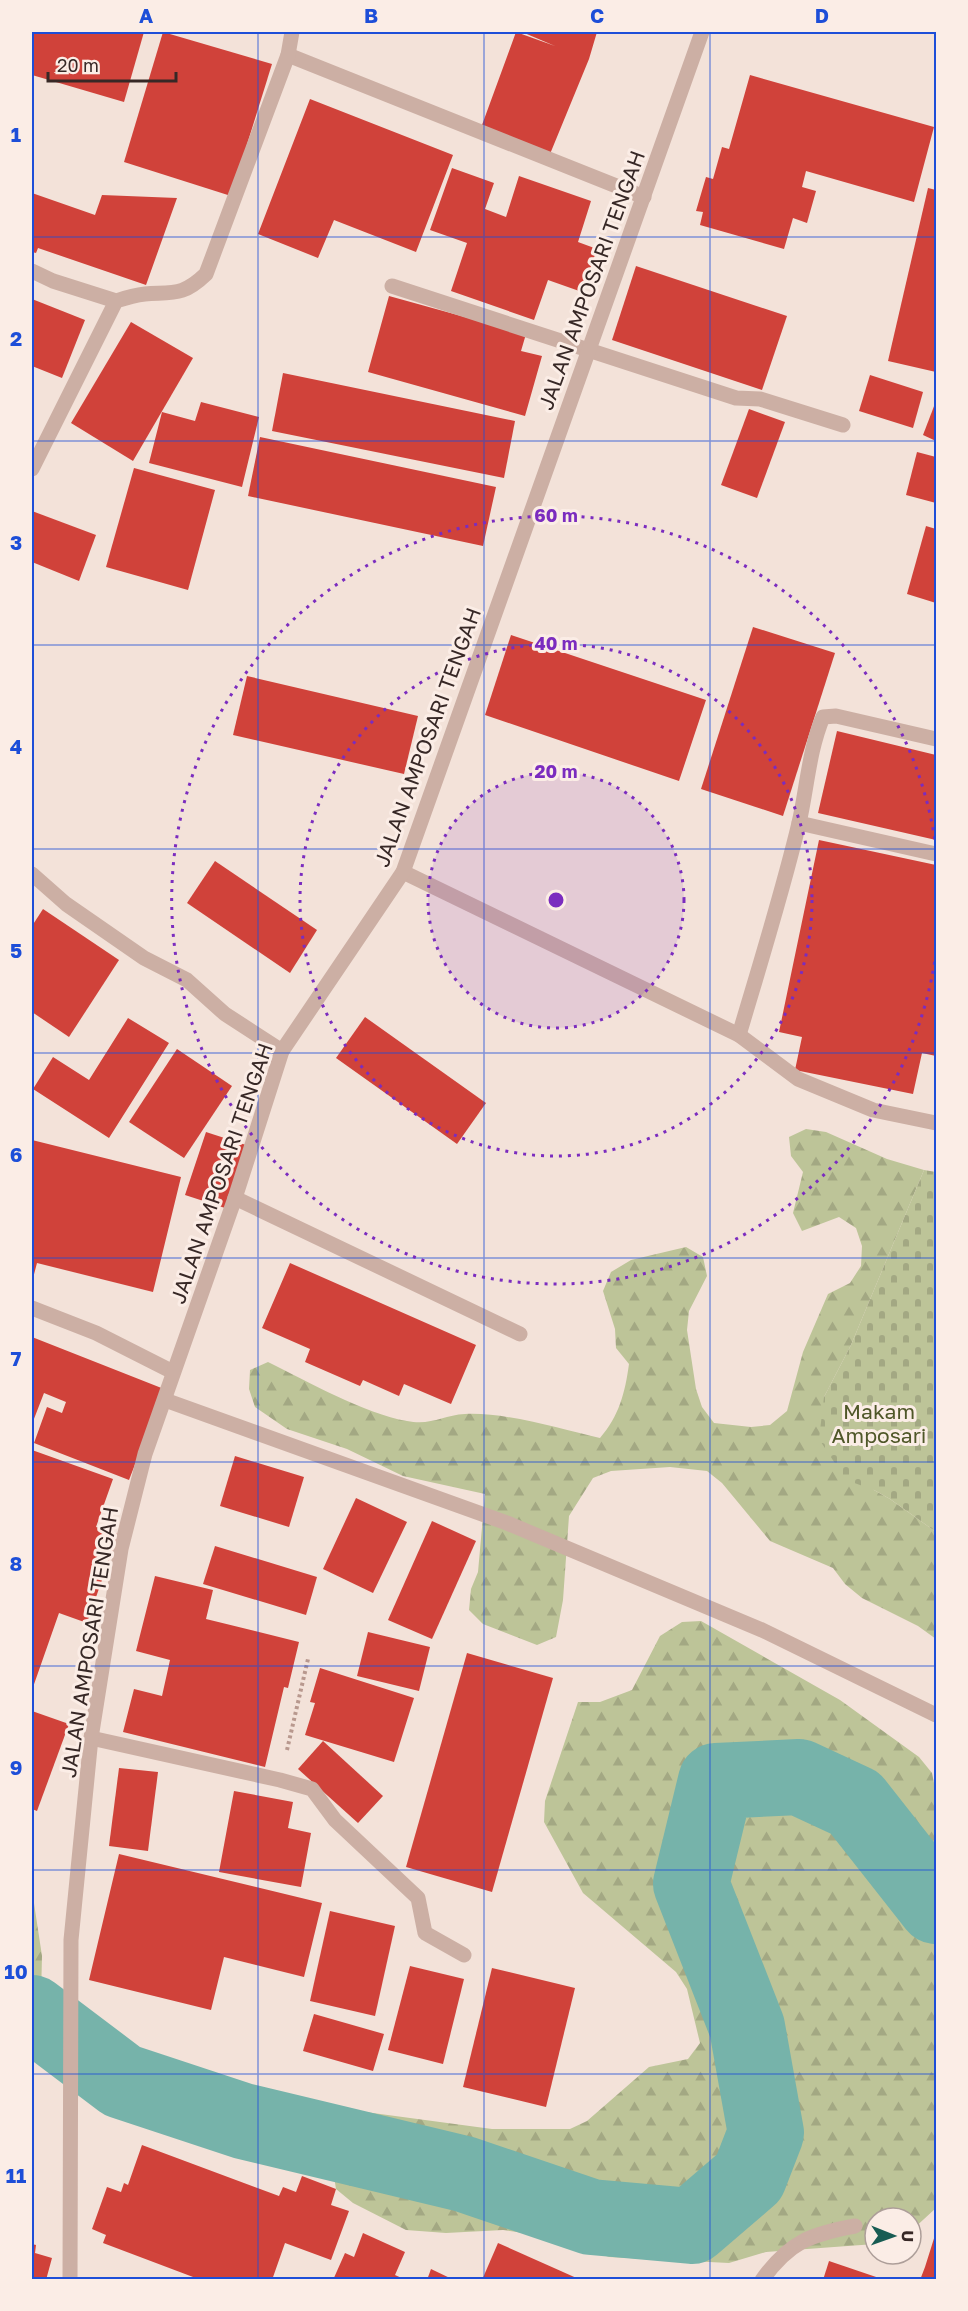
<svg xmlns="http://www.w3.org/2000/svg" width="968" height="2311" viewBox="0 0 968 2311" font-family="'Golos Text',sans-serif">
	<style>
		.forest { fill: url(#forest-firs) }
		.cemetery { fill: url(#cemetery-stones) }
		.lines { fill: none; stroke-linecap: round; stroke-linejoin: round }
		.river { stroke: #76b3aa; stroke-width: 76 }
		.building { fill: #d0423a }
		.path { stroke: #b8988e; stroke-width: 4; stroke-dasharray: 3 3; stroke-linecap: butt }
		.minor { stroke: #ccafa4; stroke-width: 15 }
		.grid { fill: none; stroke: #1d4ed8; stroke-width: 1.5; stroke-opacity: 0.55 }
		.ring { fill: none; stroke: #7b2cbf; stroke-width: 3; stroke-dasharray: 3 6 }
		.labels { text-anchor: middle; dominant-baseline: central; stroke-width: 6; stroke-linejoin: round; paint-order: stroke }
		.street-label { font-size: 21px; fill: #372826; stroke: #fbede6 }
		.park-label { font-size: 21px; fill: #4f5728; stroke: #fbede6 }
		.centre { fill: #7b2cbf; stroke: #fbede6; stroke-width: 3 }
		.ring-label { font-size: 18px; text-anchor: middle; font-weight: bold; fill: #7b2cbf; stroke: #fbede6; stroke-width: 6; stroke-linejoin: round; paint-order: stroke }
		.neatline { fill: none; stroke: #1d4ed8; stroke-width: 2 }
		.grid-label { font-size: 20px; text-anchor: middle; font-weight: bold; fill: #1d4ed8 }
	</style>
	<defs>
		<pattern id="forest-firs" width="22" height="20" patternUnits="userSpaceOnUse" patternTransform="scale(1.5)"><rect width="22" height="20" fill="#bdc498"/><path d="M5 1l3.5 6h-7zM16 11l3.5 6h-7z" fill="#a3a883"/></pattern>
		<pattern id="cemetery-stones" width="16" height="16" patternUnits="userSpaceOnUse" patternTransform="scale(1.5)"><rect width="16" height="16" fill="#bdc498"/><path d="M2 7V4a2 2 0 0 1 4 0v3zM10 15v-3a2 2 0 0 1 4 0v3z" fill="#a3a883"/></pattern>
	</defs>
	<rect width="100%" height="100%" fill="#f3e2d9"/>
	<!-- forest -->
	<g class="forest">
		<path d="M806 1129 826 1132 887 1159 924 1170 851 1345 824 1397 874 1490 890 1499 936 1532V1639L918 1626 862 1598 845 1584 833 1568 770 1541 722 1483 707 1471 670 1467 611 1471 593 1478 569 1516 563 1600 556 1637 537 1645 483 1624 469 1610 471 1589 478 1572 485 1494 403 1476 347 1449 287 1429 255 1407 249 1389 250 1370 268 1362C307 1381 365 1414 407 1421 431 1426 443 1415 465 1414 506 1412 560 1429 600 1438 619 1416 625 1393 629 1364L616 1348 615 1329 603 1291 611 1272 631 1260 686 1247 703 1257 707 1276 689 1311 687 1330 696 1389 702 1407 714 1423 751 1427 770 1425 787 1411 803 1352 828 1294 850 1283 861 1266 862 1246 856 1228 839 1217 802 1231 793 1213 803 1172 791 1156 789 1137Z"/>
		<polygon points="701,1621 840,1700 919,1757 932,1773 936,1793 936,2208 911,2231 911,2218 875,2218 875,2244 766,2252 729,2263 609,2257 551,2237 503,2230 446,2233 406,2230 353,2203 336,2189 333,2170 341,2123 358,2111 492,2129 570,2129 587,2121 649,2067 688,2059 700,2043 687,1989 676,1972 583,1893 544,1822 545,1801 578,1702 600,1702 632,1690 660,1636 682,1622"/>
		<polygon points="32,1890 42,1956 40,2038 32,2048"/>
	</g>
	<!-- cemetery -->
	<polygon class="cemetery" points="924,1170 936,1172 936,1532 890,1499 874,1490 846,1480 819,1439 824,1397 851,1345"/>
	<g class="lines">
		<!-- river -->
		<polyline class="river" points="32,2013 122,2081 243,2121 464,2174 591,2217 692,2226 749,2177 766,2133 747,2027 691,1884 716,1781 799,1777 855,1803 936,1906"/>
	</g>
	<!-- building -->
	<g class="building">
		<polygon points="32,32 144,32 124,102 32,75"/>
		<polygon points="163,32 272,64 231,196 124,162"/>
		<polygon points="516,32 555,46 522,32 597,32 589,59 550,154 482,125"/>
		<polygon points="750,75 934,127 914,202 806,171 802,187 816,191 807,223 793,218 784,249 700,225 703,212 696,211 706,177 713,179 722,147 729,149"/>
		<polygon points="310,99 453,155 416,252 334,220 318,258 258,234"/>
		<polygon points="452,168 494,183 485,209 506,217 519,176 591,201 578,242 597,249 582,292 548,280 534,320 451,291 467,243 430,230"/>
		<polygon points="928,188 936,190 936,372 888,361"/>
		<polygon points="32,193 95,215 102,195 177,198 146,285 38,248 36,253 32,252"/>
		<polygon points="636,266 787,316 762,390 612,340"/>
		<polygon points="389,296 526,334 521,351 542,356 525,416 368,372"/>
		<polygon points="32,299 85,320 62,378 32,366"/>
		<polygon points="131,322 193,358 133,461 71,423"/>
		<polygon points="283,373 515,421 504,478 272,431"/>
		<polygon points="870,375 923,392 913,428 859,411"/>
		<polygon points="936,401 936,441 923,435"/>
		<polygon points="201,402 259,417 242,487 149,463 162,412 195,421"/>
		<polygon points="749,409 785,422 757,498 721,485"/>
		<polygon points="260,437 496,487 483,546 248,496"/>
		<polygon points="917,452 936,457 936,503 906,495"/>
		<polygon points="134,468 215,490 188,590 106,567"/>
		<polygon points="32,511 96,535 79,581 32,562"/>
		<polygon points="926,526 936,529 936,603 907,594"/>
		<polygon points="753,627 835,653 783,816 701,789"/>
		<polygon points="511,635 706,700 679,781 485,715"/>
		<polygon points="247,676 418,716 404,774 233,735"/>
		<polygon points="837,731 936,755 936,840 818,813"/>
		<polygon points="819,840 936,865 936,1056 922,1053 913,1094 795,1070 802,1037 779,1032"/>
		<polygon points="215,861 317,930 290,973 187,903"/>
		<polygon points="43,909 119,960 69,1037 32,1012 32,926"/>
		<polygon points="365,1017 486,1103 457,1144 336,1058"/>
		<polygon points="128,1018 169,1043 109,1138 33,1089 53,1057 89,1080"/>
		<polygon points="177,1049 232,1086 184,1158 129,1122"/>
		<polygon points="206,1132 246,1145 225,1208 185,1195"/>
		<polygon points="32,1140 181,1177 153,1292 37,1263 32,1282"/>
		<polygon points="290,1263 476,1345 451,1404 404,1384 399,1396 363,1380 360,1386 305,1362 310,1349 262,1328"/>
		<polygon points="32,1337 164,1389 129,1480 34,1443 47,1407 62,1413 66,1402 44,1393 32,1424"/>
		<polygon points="32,1450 113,1479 96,1527 118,1534 87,1623 59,1613 32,1690"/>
		<polygon points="235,1456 304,1477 289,1527 220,1506"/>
		<polygon points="356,1498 407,1522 373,1593 323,1569"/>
		<polygon points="432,1521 476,1541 432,1639 388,1620"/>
		<polygon points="215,1546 317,1577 306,1615 203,1584"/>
		<polygon points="155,1576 213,1590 206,1619 299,1642 288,1688 284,1687 265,1767 123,1732 134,1689 162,1696 170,1660 136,1651"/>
		<polygon points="368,1632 430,1647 419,1691 357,1676"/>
		<polygon points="467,1653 553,1678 492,1892 406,1867"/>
		<polygon points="320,1668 414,1698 394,1762 305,1735 315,1703 310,1702"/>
		<polygon points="32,1711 69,1724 37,1811 32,1809"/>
		<polygon points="323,1741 383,1796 358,1823 298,1769"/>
		<polygon points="119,1768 158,1772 148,1851 109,1846"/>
		<polygon points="234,1791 293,1802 288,1828 311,1833 301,1887 219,1872"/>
		<polygon points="119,1854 322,1903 304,1977 224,1957 211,2010 89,1980"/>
		<polygon points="330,1911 395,1926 375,2016 310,2001"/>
		<polygon points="410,1966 464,1979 443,2064 388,2050"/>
		<polygon points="492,1968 575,1988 546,2107 463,2087"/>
		<polygon points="314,2014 384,2034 373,2071 303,2051"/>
		<polygon points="142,2145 279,2196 283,2187 296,2192 302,2176 336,2189 331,2205 349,2211 331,2260 285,2243 272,2280 201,2280 103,2243 106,2235 92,2229 107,2187 121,2192 124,2183 128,2185"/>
		<polygon points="936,2232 936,2280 920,2280 925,2267"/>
		<polygon points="363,2233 405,2252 395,2275 406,2280 333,2280 345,2253 354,2257"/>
		<polygon points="498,2243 581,2280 482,2280"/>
		<polygon points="32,2244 36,2245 35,2253 52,2258 46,2280 32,2280"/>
		<polygon points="829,2261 882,2279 882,2280 823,2280"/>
		<polygon points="431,2269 454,2280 427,2280"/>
	</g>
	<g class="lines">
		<!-- path -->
		<polyline class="path" points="287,1750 308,1659"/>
		<!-- minor -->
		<g class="minor">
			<polyline points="288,55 644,197"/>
			<polyline points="32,271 53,281 116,301"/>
			<polyline points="392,286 736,398 760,399 843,425"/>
			<path d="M32 469 116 301C125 298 135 295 145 294 174 292 183 296 206 274L288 55 292 32"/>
			<polyline points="799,823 936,854"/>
			<polyline points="403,872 739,1035 798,1079 873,1110 936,1123"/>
			<polyline points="32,874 66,904 144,958 187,980 225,1014 282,1051"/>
			<path d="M739 1035C760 964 782 894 799 823 807 788 809 750 823 717L836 716 936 739"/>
			<polyline points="235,1198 520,1334"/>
			<polyline points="32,1308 96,1333 173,1372"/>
			<polyline points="165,1400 507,1523 762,1630 936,1715"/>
			<polyline points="91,1738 280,1780 312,1789 335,1820 418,1898 425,1933 464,1955"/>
			<polyline points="70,2280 71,1940 91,1738 121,1549 145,1454 235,1198 282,1051 403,872 702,32"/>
			<path d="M762 2280C789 2242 811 2234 855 2226"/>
		</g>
	</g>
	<!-- grid -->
	<path class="grid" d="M258 32V2280M484 32V2280M710 32V2280M32 237H936M32 441H936M32 645H936M32 849H936M32 1053H936M32 1258H936M32 1462H936M32 1666H936M32 1870H936M32 2074H936"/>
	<!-- distance rings -->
	<circle cx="556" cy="900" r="128" fill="#7b2cbf" fill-opacity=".12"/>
	<g class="ring">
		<circle cx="556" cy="900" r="128"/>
		<circle cx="556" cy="900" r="256"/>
		<path d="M936 953A384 384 0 1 1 936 847"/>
	</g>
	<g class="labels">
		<!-- street labels -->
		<g class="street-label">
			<text transform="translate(591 280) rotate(-70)">JALAN AMPOSARI TENGAH</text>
			<text transform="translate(427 737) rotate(-70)">JALAN AMPOSARI TENGAH</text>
			<text transform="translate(221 1173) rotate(-71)">JALAN AMPOSARI TENGAH</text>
			<text transform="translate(89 1642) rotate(-81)">JALAN AMPOSARI TENGAH</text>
		</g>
		<!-- park labels -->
		<g class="park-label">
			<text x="879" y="1411">Makam<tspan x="879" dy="24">Amposari</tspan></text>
		</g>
	</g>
	<circle cx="556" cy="900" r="9" class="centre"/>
	<g class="ring-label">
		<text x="556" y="522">60 m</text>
		<text x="556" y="650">40 m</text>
		<text x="556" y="778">20 m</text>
	</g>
	<!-- border -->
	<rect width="968" height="2311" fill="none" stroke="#fbede6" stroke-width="66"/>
	<!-- north arrow -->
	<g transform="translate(893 2236) rotate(91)"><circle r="28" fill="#fbede6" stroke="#ad9e99" stroke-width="1.5"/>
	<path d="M0-4.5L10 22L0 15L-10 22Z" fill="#185c53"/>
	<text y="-9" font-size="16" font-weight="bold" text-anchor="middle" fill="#372826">U</text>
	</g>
	<!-- scale -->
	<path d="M48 72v9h128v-9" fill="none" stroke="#372826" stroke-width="3"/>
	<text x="57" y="72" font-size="18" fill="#372826" stroke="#fbede6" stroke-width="4.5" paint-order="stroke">20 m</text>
	<rect x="33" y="33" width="902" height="2245" class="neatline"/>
	<g class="grid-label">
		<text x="146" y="23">A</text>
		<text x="371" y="23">B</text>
		<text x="597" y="23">C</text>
		<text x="822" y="23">D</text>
		<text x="16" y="142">1</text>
		<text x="16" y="346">2</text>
		<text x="16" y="550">3</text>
		<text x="16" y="754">4</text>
		<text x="16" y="958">5</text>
		<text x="16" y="1162">6</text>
		<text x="16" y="1366">7</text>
		<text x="16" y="1571">8</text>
		<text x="16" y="1775">9</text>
		<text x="16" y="1979">10</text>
		<text x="16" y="2183">11</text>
	</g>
</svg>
